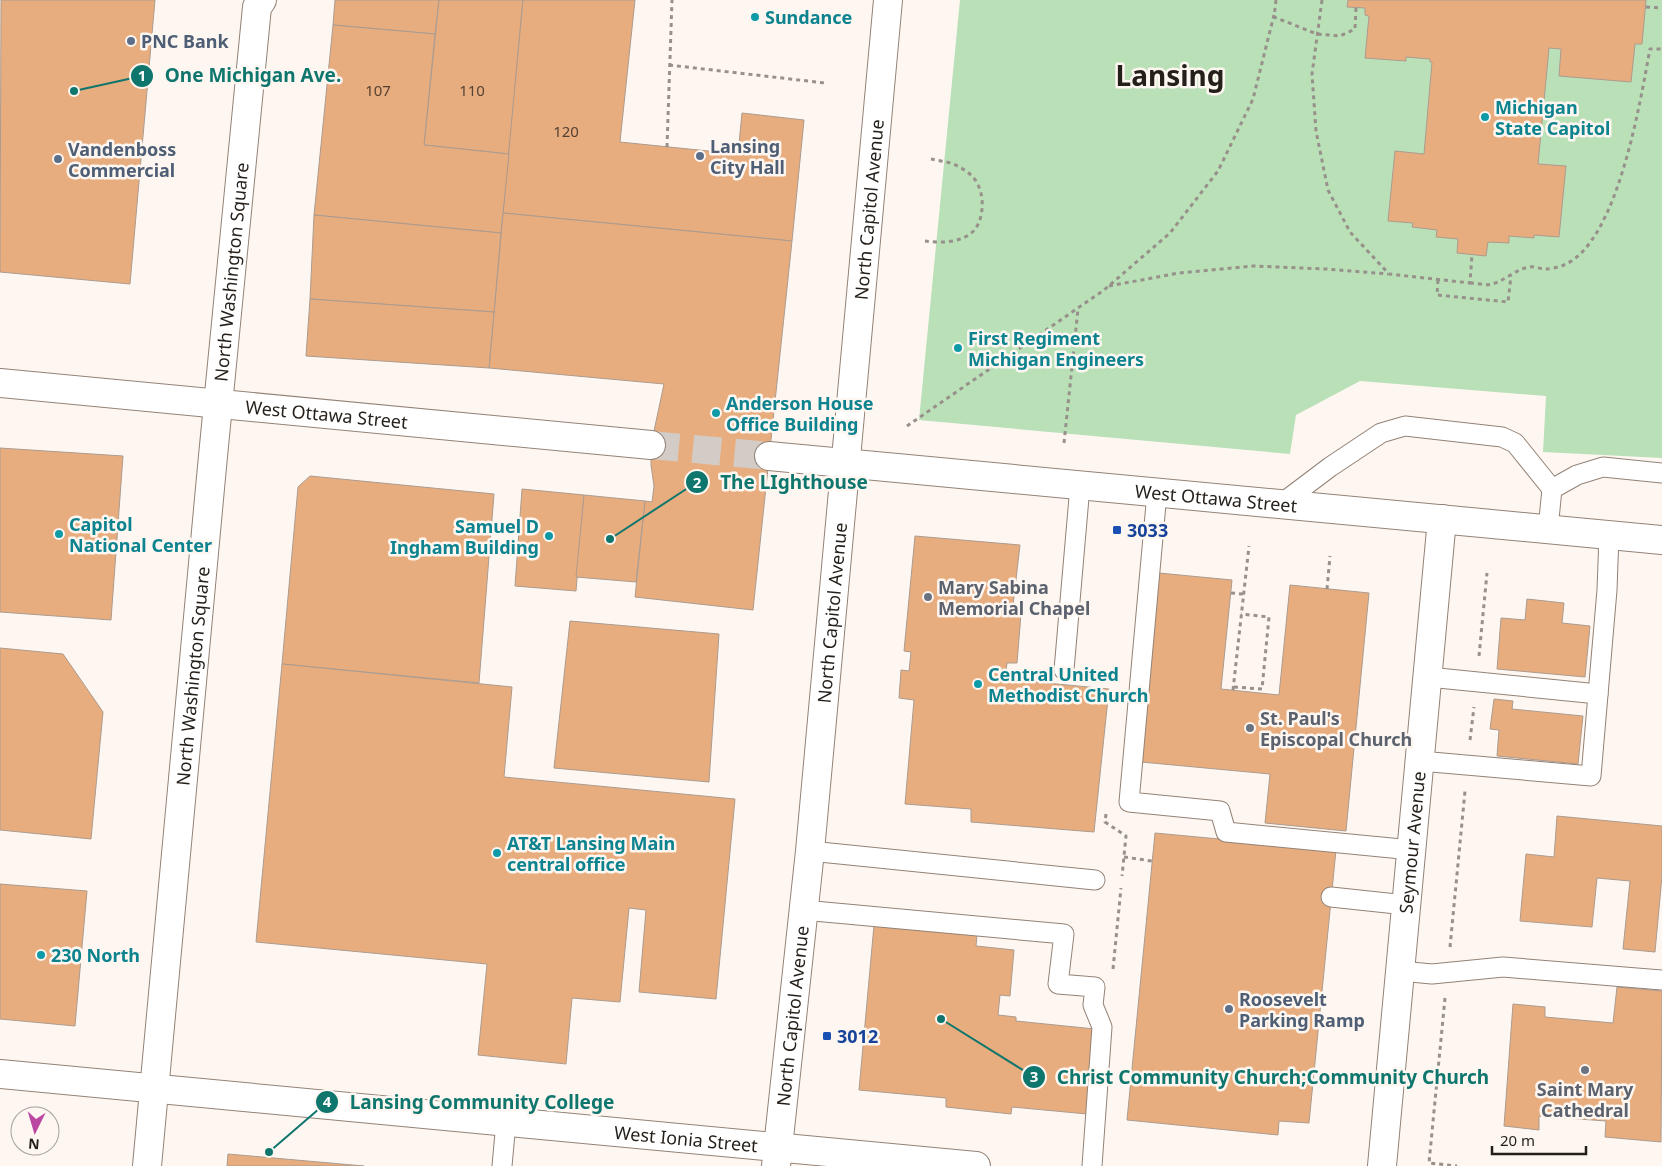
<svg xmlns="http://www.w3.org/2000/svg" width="1662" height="1166" viewBox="0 0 1662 1166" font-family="'Noto Sans',sans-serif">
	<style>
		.green { fill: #bae0b8 }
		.building { fill: #e8ad7f; stroke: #ac9b8e }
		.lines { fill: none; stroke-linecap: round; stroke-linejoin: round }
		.secondary-tunnel { stroke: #d3ccc6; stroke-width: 28; stroke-dasharray: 28 14; stroke-linecap: butt }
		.service-casing { stroke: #938276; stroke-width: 21 }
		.minor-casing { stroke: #938276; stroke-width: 30 }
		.tertiary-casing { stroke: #938276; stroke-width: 30 }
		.secondary-casing { stroke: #938276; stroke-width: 30 }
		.path { stroke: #97908b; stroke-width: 3; stroke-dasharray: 4 4; stroke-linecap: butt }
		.service { stroke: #fff; stroke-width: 19 }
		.minor { stroke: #fff; stroke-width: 28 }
		.tertiary { stroke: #fff; stroke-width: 28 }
		.secondary { stroke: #fff; stroke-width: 28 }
		.culture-dot { fill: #0f9aa8; stroke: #fef7f1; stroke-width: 2 }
		.service-dot { fill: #5c6f8a; stroke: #fef7f1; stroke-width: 2 }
		.transit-dot { fill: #1a4fb4; stroke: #fef7f1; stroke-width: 2 }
		.worship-dot { fill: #6b7280; stroke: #fef7f1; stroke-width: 2 }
		.labels { text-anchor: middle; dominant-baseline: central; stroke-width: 5; stroke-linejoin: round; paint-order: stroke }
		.number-label { font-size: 15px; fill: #564233 }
		.culture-label { font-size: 18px; font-weight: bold; fill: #0d838f; stroke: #fef7f1; text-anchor: start }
		.service-label { font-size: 18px; font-weight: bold; fill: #4e5e75; stroke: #fef7f1; text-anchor: start }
		.street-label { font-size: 18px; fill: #251f1a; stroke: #fef7f1 }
		.transit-label { font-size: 18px; font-weight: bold; fill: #164399; stroke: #fef7f1; text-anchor: start }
		.worship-label { font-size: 18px; font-weight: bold; fill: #5b616d; stroke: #fef7f1; text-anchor: start }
		.town-label { font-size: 28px; font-weight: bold; fill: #251f1a; stroke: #fef7f1 }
		.leader { fill: none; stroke: #0f766e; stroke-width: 2 }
		.callout-dot { fill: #0f766e; stroke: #fef7f1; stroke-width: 2 }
		.mark-label { font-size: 15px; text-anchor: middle; font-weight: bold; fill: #fff }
		.callout-label { font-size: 19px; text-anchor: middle; font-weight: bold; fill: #0f766e; stroke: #fef7f1; stroke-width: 5; stroke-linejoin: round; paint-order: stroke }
	</style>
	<rect width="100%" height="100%" fill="#fef7f1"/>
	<!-- green -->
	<polygon class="green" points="960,0 1662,0 1662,458 1543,452 1546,396 1360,381 1296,415 1290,454 919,420"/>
	<!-- building -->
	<g class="building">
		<polygon points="1,0 155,0 130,284 0,272"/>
		<polygon points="335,0 439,0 435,34 333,25"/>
		<polygon points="439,0 523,0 509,154 424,145"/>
		<polygon points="523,0 635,0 620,142 738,154 742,113 804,120 792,241 503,213"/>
		<polygon points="1348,0 1646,0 1642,44 1635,44 1631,82 1559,76 1561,49 1549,48 1538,164 1566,166 1559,237 1534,235 1534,238 1509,236 1509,243 1488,242 1486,256 1457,253 1458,239 1436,237 1437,230 1412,227 1413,223 1388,221 1395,151 1424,154 1432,62 1430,62 1430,59 1406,57 1406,61 1365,58 1369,16 1365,15 1365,8 1347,7"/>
		<polygon points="333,25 435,34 424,145 509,154 501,233 314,215"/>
		<polygon points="503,213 792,241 753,610 635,597 645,501 652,502 654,486 651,465 651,445 664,384 489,368"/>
		<polygon points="314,215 501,233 494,312 310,299"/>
		<polygon points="310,299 494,312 489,368 306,356"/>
		<polygon points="0,448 123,456 111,620 0,612"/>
		<polygon points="310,476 494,494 479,683 282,664 298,487"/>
		<polygon points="522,489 584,495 576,591 515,586"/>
		<polygon points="584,495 645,501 636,582 576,577"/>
		<polygon points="915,536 1020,545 1012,614 1021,614 1017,663 1007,663 1005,679 1109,689 1094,832 971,822 971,809 905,804 914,700 899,698 901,670 909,671 911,652 904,651"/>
		<polygon points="1159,573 1232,580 1221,689 1279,695 1290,585 1369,593 1346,831 1265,823 1270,774 1141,762"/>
		<polygon points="1527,599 1564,603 1562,623 1590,626 1585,677 1497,669 1501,618 1525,620"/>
		<polygon points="570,621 719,634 709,782 554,768"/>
		<polygon points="0,648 63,654 103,712 91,839 0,830"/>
		<polygon points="282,664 512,687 504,777 735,799 716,999 639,992 646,910 629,908 620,1002 572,998 566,1064 478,1055 487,964 256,942"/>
		<polygon points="1494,699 1513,701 1512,709 1583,716 1578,764 1497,756 1499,730 1490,729"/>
		<polygon points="1557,816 1662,826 1662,876 1655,952 1623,949 1630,881 1597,878 1592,927 1520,921 1526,854 1554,857"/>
		<polygon points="1155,833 1336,850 1309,1123 1279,1121 1278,1135 1127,1120"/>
		<polygon points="0,884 87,891 75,1026 0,1019"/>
		<polygon points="874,925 977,935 976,946 1014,950 1010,996 1000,995 998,1015 1016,1017 1016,1021 1095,1029 1087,1114 1012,1107 1011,1114 946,1107 946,1098 859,1090"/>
		<polygon points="1617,987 1662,991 1661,1142 1605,1137 1606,1121 1539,1116 1539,1130 1504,1126 1513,1004 1545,1007 1545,1017 1613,1023"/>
		<polygon points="228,1154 364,1166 227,1166"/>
	</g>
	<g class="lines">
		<!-- secondary-tunnel -->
		<polyline class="secondary-tunnel" points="651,445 769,456"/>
		<defs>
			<g id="service">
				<polyline points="1157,493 1129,802 1220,811 1226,832 1412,850"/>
				<polyline points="1281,504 1330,467 1381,433 1405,426 1502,437 1515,443 1552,489"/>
				<polyline points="1548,529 1552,489 1577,475 1603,467 1662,473"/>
				<polyline points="1064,670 1080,486"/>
				<polyline points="1428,677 1598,694"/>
				<polyline points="1420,761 1591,776 1607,590 1609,535"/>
				<polyline points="810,851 1095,880"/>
				<polyline points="1331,897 1406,905"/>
				<polyline points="803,910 1064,934 1058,984 1095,987 1093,1005 1102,1027 1092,1166"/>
				<polyline points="1400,971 1432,974 1503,967 1662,980"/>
				<polyline points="502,1166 506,1122"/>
			</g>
			<g id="minor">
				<path id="s1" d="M0 1074 976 1166"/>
				<path id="s2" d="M147 1166 213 456 257 7 262 0"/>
				<path id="s3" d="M1382 1166 1442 519"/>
			</g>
			<g id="tertiary">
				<path id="s4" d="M776 1166 810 851 888 0"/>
			</g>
			<g id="secondary">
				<path id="s5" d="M0 383 651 445"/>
				<path id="s6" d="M769 456 1662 540"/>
			</g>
		</defs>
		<!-- service casing -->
		<use href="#service" class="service-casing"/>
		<!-- minor casing -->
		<use href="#minor" class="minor-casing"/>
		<!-- tertiary casing -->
		<use href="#tertiary" class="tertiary-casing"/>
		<!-- secondary casing -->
		<use href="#secondary" class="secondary-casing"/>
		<!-- path -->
		<g class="path">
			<polyline points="1276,0 1274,17 1317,34 1340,36 1355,29 1356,8"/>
			<polyline points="1322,0 1312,74 1316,131 1328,190 1350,232 1389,274 1470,283 1472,254"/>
			<polyline points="1646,7 1662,8"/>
			<polyline points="669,65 825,83"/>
			<polyline points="667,147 672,0"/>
			<path d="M925 241C939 243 958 243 970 234 983 225 985 201 979 187 976 179 969 172 961 168 952 162 941 161 931 159"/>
			<polyline points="1438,280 1437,295 1508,302 1511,276"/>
			<path d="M1470 283C1476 283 1486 286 1492 284 1504 281 1518 268 1530 267 1535 266 1540 269 1545 269 1551 269 1559 267 1564 265 1618 242 1640 102 1650 49H1662"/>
			<polyline points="1109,286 1179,273 1253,266 1326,269 1388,274"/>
			<polyline points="907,426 1104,290 1170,233 1218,171 1253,99 1274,15"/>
			<polyline points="1064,443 1078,309"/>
			<polyline points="1327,589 1330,556"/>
			<polyline points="1231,593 1243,594"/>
			<polyline points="1479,656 1487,573"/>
			<polyline points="1234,687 1262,689 1269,617 1241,614"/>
			<polyline points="1233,690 1249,546"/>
			<polyline points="1470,740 1474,707"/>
			<polyline points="1106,814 1105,822 1126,836 1122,876"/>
			<polyline points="1124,857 1152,861"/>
			<polyline points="1450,947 1465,791"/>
			<polyline points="1113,969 1121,888"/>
			<polyline points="1445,998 1429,1163 1457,1166"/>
		</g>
		<!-- service -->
		<use href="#service" class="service"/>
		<!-- minor -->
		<use href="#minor" class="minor"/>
		<!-- tertiary -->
		<use href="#tertiary" class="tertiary"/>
		<!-- secondary -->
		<use href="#secondary" class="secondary"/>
	</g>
	<!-- markers -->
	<g class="culture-dot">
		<circle cx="755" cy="17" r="5"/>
		<circle cx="1485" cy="117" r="5"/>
		<circle cx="958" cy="348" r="5"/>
		<circle cx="716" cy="413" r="5"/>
		<circle cx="59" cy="534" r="5"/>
		<circle cx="549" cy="536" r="5"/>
		<circle cx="978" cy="684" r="5"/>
		<circle cx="497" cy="853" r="5"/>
		<circle cx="41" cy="955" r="5"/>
	</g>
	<g class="service-dot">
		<circle cx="131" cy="41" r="5"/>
		<circle cx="700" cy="156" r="5"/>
		<circle cx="58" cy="159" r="5"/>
		<circle cx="1229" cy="1009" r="5"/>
	</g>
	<g class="transit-dot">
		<rect x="1112" y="525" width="10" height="10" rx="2.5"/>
		<rect x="822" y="1031" width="10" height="10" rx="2.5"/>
	</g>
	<g class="worship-dot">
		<circle cx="928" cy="597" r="5"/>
		<circle cx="1250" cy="728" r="5"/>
		<circle cx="1585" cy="1070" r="5"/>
	</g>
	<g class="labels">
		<!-- number labels -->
		<g class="number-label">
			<text x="378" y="90">107</text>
			<text x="472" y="90">110</text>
			<text x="566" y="131">120</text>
		</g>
		<!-- culture labels -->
		<g class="culture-label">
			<text x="765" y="17">Sundance</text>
			<text x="1495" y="107">Michigan<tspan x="1495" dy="21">State Capitol</tspan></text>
			<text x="968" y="338">First Regiment<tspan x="968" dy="21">Michigan Engineers</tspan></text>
			<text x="726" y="403">Anderson House<tspan x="726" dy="21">Office Building</tspan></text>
			<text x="69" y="524">Capitol<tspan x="69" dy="21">National Center</tspan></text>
			<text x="539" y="526" text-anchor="end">Samuel D<tspan x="539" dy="21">Ingham Building</tspan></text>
			<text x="988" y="674">Central United<tspan x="988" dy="21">Methodist Church</tspan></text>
			<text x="507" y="843">AT&amp;T Lansing Main<tspan x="507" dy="21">central office</tspan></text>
			<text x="51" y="955">230 North</text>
		</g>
		<!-- service labels -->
		<g class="service-label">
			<text x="141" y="41">PNC Bank</text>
			<text x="710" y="146">Lansing<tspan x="710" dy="21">City Hall</tspan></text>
			<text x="68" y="149">Vandenboss<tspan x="68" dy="21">Commercial</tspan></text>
			<text x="1239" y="999">Roosevelt<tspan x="1239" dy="21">Parking Ramp</tspan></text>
		</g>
		<!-- street labels -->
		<g class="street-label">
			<text stroke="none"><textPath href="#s4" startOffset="961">North Capitol Avenue</textPath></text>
			<text stroke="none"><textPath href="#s2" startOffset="898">North Washington Square</textPath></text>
			<text stroke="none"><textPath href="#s5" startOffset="328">West Ottawa Street</textPath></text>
			<text stroke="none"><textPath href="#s6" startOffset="449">West Ottawa Street</textPath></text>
			<text stroke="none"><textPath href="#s4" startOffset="556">North Capitol Avenue</textPath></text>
			<text stroke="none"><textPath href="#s2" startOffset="492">North Washington Square</textPath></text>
			<text stroke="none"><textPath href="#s3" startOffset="325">Seymour Avenue</textPath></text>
			<text stroke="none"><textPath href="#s4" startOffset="151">North Capitol Avenue</textPath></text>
			<text stroke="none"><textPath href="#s1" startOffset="689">West Ionia Street</textPath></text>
		</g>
		<!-- transit labels -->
		<g class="transit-label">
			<text x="1127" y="530">3033</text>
			<text x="837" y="1036">3012</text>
		</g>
		<!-- worship labels -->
		<g class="worship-label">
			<text x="938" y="587">Mary Sabina<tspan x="938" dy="21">Memorial Chapel</tspan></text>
			<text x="1260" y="718">St. Paul's<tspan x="1260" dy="21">Episcopal Church</tspan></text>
			<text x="1585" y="1089" text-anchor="middle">Saint Mary<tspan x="1585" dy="21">Cathedral</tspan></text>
		</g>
		<!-- town labels -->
		<g class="town-label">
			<text x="1170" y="75">Lansing</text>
		</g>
	</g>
	<!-- callouts -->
	<path class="leader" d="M74 91L142 76M610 539L697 482M941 1019L1034 1077M269 1152L327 1102"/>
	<g class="callout-dot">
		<circle cx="74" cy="91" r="5"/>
		<circle cx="610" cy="539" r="5"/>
		<circle cx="941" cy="1019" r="5"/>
		<circle cx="269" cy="1152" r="5"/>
		<circle cx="142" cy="76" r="12"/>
		<circle cx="697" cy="482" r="12"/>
		<circle cx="1034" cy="1077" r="12"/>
		<circle cx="327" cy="1102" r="12"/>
	</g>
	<g class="mark-label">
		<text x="142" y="81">1</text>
		<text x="697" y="488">2</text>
		<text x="1034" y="1082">3</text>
		<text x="327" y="1107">4</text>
	</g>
	<g class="callout-label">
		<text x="253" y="82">One Michigan Ave.</text>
		<text x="794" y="489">The LIghthouse</text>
		<text x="1273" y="1084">Christ Community Church;Community Church</text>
		<text x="482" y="1109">Lansing Community College</text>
	</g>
	<!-- north arrow -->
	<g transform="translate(35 1131) rotate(185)"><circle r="24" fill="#fef7f1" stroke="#a7a19b"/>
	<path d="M0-4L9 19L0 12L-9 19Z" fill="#ba48a2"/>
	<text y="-8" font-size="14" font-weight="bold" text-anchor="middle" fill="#251f1a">N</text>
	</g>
	<!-- scale -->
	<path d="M1492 1146v8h94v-8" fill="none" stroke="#251f1a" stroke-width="2.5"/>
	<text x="1500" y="1146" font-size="15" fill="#251f1a" stroke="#fef7f1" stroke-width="4" paint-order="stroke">20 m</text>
</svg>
